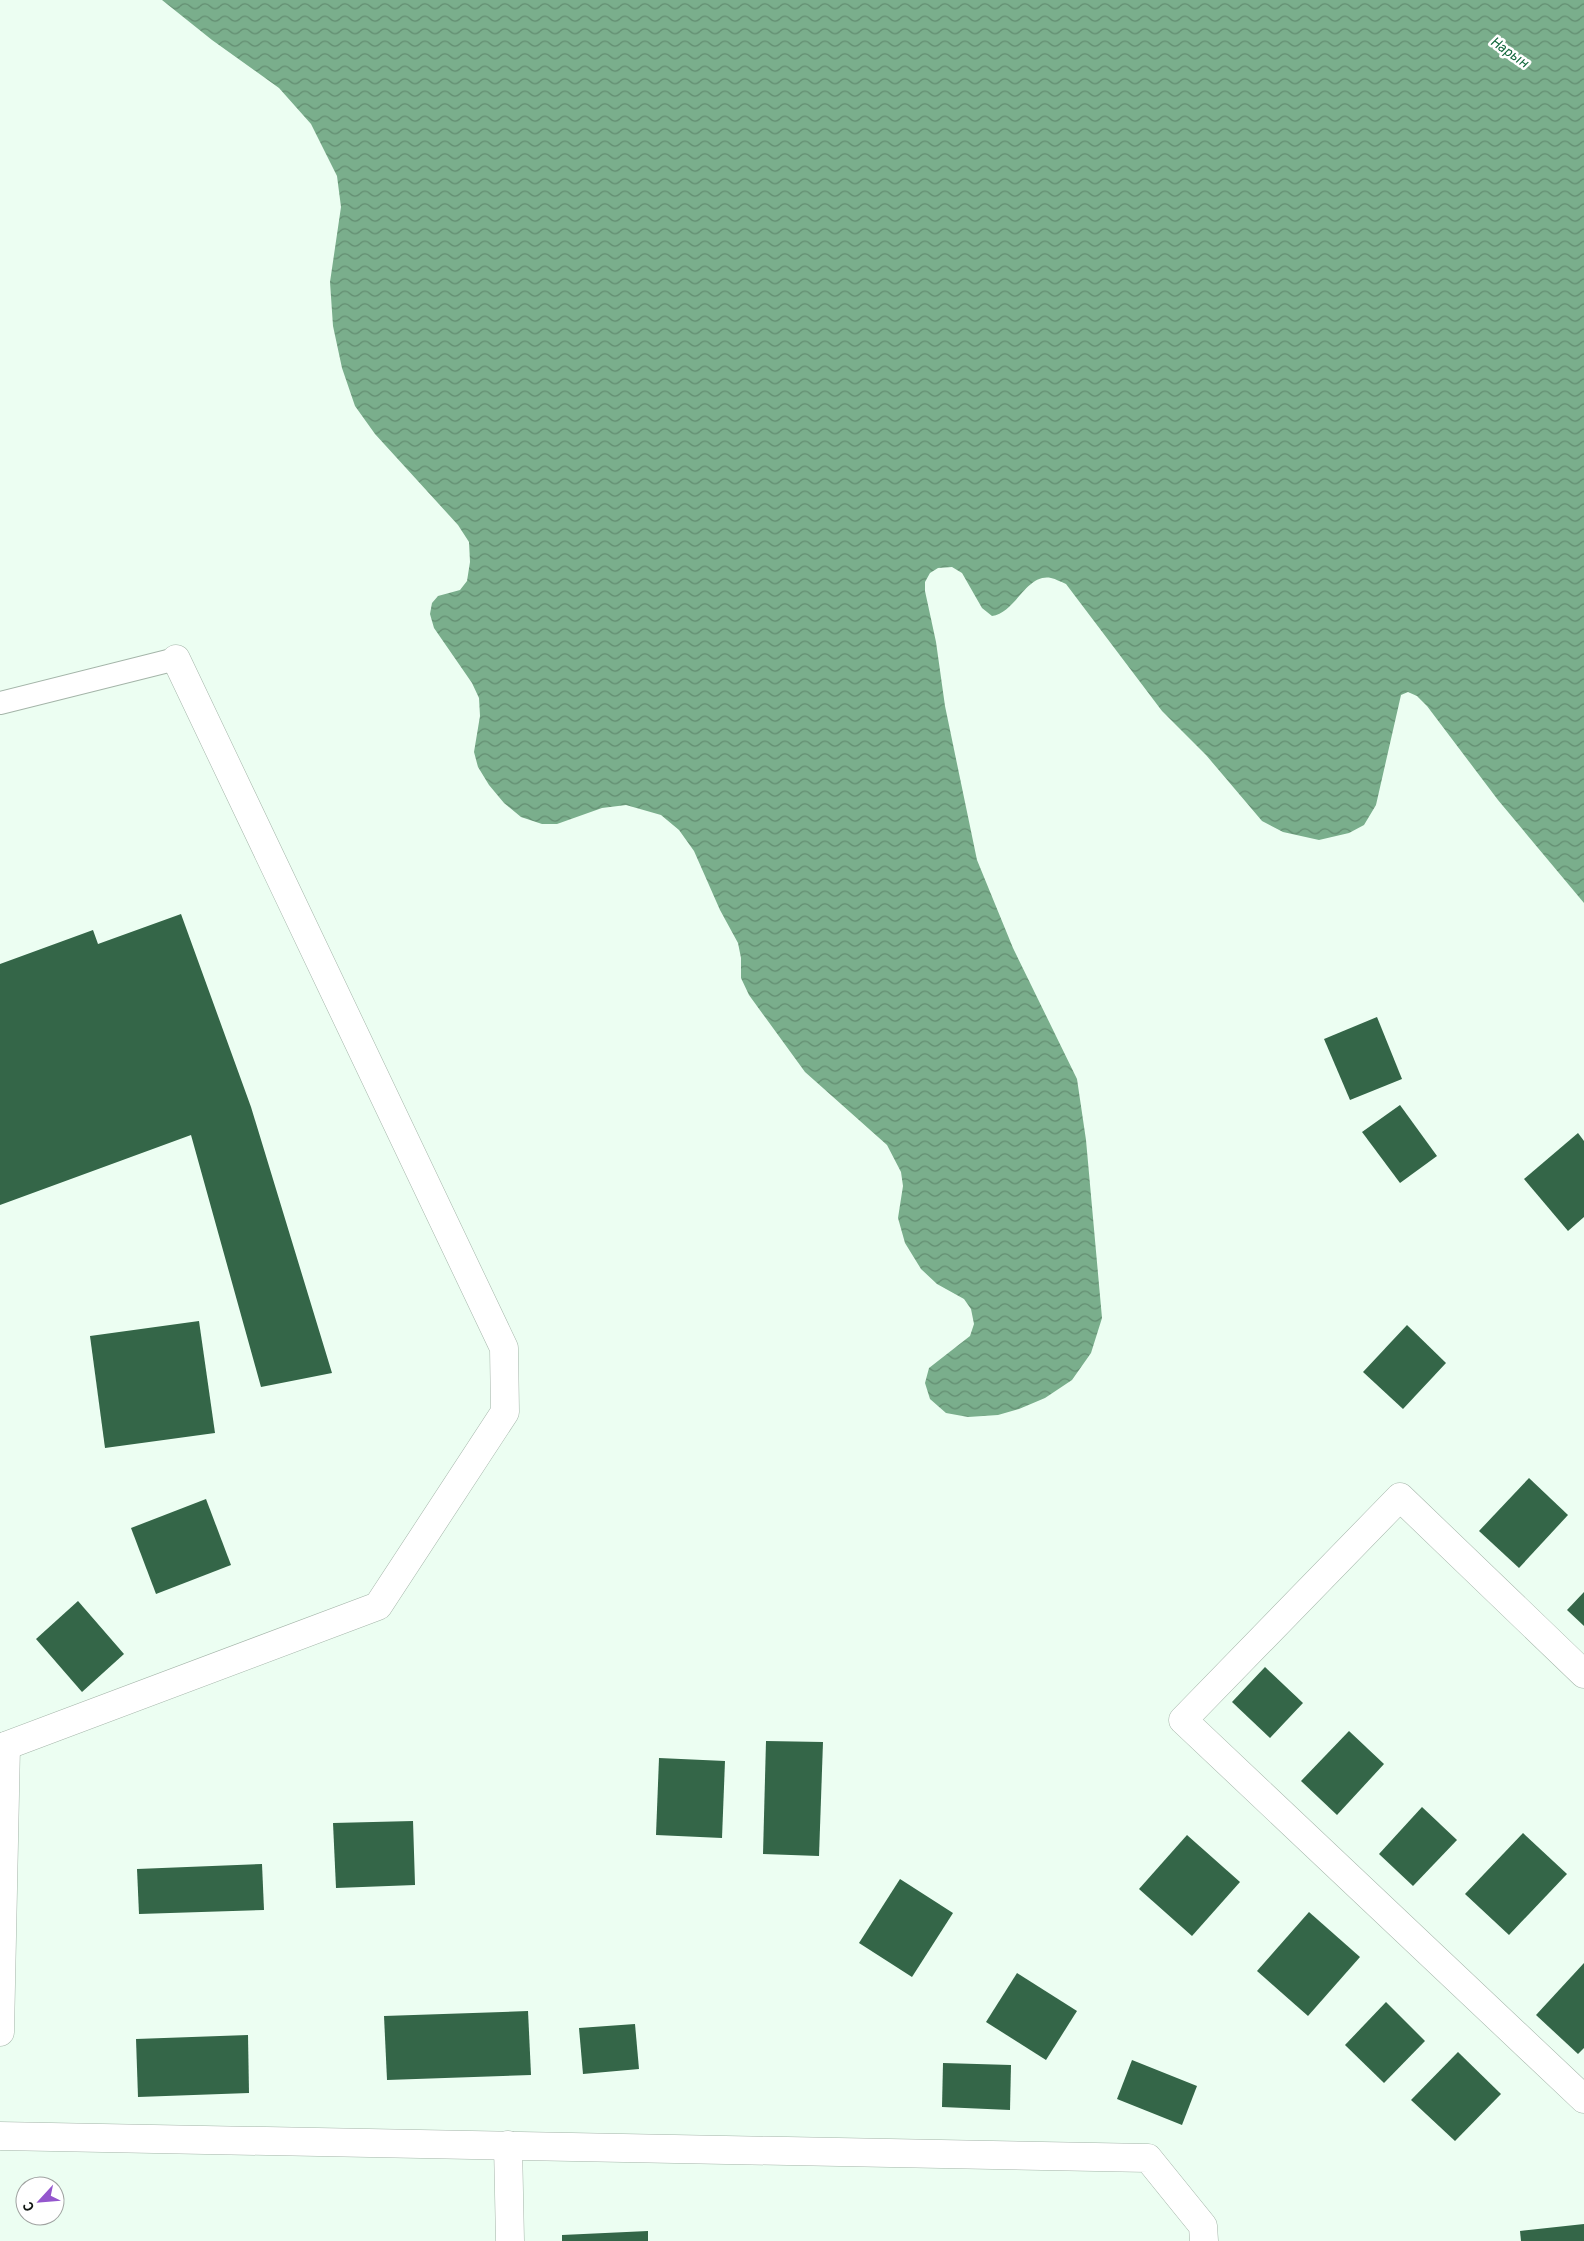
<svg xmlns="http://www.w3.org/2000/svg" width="1584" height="2241" viewBox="0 0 1584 2241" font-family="Overpass,sans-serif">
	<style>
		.water { fill: url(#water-waves) }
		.building { fill: #346648 }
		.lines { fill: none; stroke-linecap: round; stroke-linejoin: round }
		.lane-casing { stroke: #a4b5a9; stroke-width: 24 }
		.street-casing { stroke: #a4b5a9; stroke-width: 29 }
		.lane { stroke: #fff; stroke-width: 22 }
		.street { stroke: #fff; stroke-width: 28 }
		.labels { text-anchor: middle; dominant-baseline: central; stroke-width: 5; stroke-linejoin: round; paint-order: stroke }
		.water-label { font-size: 14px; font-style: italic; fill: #13683d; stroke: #fff }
	</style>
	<defs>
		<pattern id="water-waves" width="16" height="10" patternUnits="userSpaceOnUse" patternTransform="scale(1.25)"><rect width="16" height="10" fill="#7aae8c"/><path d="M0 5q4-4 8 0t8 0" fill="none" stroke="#638d71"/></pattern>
	</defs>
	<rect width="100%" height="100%" fill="#ecfef2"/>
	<!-- water -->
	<path class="water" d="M162 0H1584V903L1498 800 1427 706 1417 696 1408 692 1401 695 1376 805 1364 825 1349 833 1319 840 1283 832 1262 821 1206 755 1162 711 1066 584C1061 582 1056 579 1051 578 1026 573 1016 613 992 616L982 608 962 573 952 567 938 568 930 573 925 582V591L936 642 945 706 977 860 1013 948 1077 1079 1086 1140 1102 1318 1091 1353 1072 1380 1045 1398 1019 1409 998 1415 968 1417 946 1413 930 1399 925 1383 929 1368 970 1336 974 1324 971 1309 964 1299 937 1284 921 1269 905 1243 898 1218 903 1186 901 1172 887 1145 805 1072 749 995 741 978V958L738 943 720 910 694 851 679 830 661 815 626 805 602 808 557 824H542L521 817 504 803 489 785 478 767 474 752 480 716 479 698 472 683 434 628 430 614 432 603 438 596 460 590 467 581 470 562 469 542 458 525 375 434 355 406 342 368 333 326 330 282 341 207 337 176 311 124 279 88 212 40Z"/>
	<!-- building -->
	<g class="building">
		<polygon points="181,914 251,1107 332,1373 261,1387 191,1135 0,1205 0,964 93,930 98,944"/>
		<polygon points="1377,1017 1402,1079 1350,1100 1324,1039"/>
		<polygon points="1400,1105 1437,1156 1400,1183 1362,1132"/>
		<polygon points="1578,1133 1584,1141 1584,1217 1568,1231 1524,1179"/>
		<polygon points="199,1321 215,1433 105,1448 90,1336"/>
		<polygon points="1407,1325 1446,1363 1403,1409 1363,1372"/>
		<polygon points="1529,1478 1568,1515 1519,1568 1479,1531"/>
		<polygon points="206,1499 231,1565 156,1594 131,1528"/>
		<polygon points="1584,1592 1584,1626 1567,1610"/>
		<polygon points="78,1601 124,1654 82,1692 36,1639"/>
		<polygon points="1265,1667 1303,1703 1270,1738 1232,1702"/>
		<polygon points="1349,1731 1384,1764 1337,1815 1301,1781"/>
		<polygon points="766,1741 823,1742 819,1856 763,1854"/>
		<polygon points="659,1758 725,1761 722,1838 656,1835"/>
		<polygon points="1422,1807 1457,1840 1413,1886 1379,1854"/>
		<polygon points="413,1821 415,1885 336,1888 333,1823"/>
		<polygon points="1523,1833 1567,1874 1509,1935 1465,1894"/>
		<polygon points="1187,1835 1240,1882 1192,1936 1139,1889"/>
		<polygon points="262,1864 264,1910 139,1914 137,1869"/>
		<polygon points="900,1879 953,1913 912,1977 859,1943"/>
		<polygon points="1309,1912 1360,1957 1308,2016 1257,1971"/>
		<polygon points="1584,1963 1584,2048 1578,2054 1536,2015"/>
		<polygon points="1017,1973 1077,2011 1046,2060 986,2022"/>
		<polygon points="1386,2002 1425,2041 1384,2083 1345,2045"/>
		<polygon points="528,2011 531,2075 387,2080 384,2016"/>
		<polygon points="635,2024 639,2069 583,2074 579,2028"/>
		<polygon points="248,2035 249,2093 138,2097 136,2039"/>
		<polygon points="1458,2052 1501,2094 1455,2141 1411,2100"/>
		<polygon points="1132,2060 1197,2086 1182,2125 1117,2099"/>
		<polygon points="943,2063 1011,2065 1010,2110 942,2107"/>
		<polygon points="1584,2224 1584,2241 1521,2241 1520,2231"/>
		<polygon points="648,2231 648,2241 562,2241 562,2235"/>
	</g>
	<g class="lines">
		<defs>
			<polyline id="lane" points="0,703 176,659"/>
			<g id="street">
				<polyline points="1584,1674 1400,1497 1183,1720 1584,2099"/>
				<polyline points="0,1748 378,1606 505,1412 504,1348 176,659"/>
				<polyline points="0,2032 6,1746"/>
				<polyline points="0,2136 1148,2158 1203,2226 1204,2241"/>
				<polyline points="508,2145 510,2241"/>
			</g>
		</defs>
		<!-- lane casing -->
		<use href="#lane" class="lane-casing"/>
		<!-- street casing -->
		<use href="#street" class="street-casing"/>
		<!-- lane -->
		<use href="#lane" class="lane"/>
		<!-- street -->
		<use href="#street" class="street"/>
	</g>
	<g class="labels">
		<!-- water labels -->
		<g class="water-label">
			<text transform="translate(1509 53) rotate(35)">Нарын</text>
		</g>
	</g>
	<!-- north arrow -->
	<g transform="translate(40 2201) rotate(244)"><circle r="24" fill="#ffffff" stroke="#9fa2a0"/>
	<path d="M0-4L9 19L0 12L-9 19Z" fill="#9456cd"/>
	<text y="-8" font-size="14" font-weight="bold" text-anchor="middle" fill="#101612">С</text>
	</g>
</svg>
